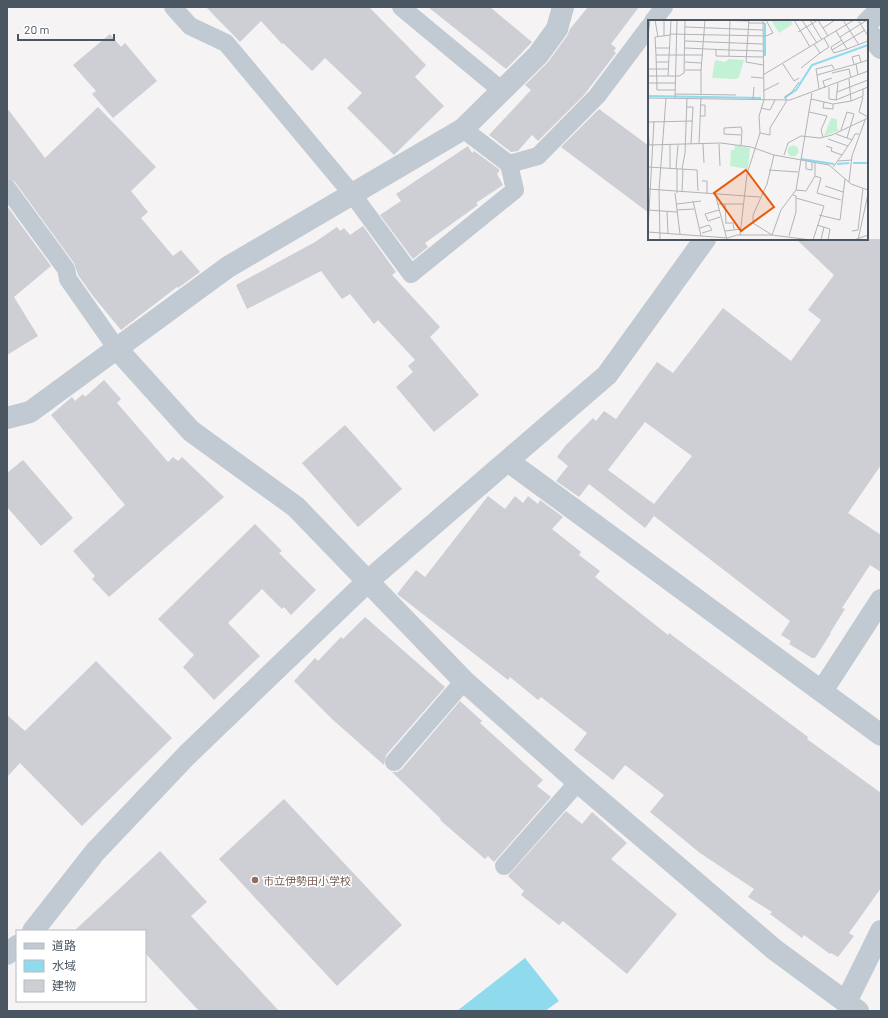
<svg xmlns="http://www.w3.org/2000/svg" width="888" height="1018" viewBox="0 0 888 1018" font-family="Barlow,'Noto Sans JP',sans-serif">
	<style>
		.water { fill: #90daee }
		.building { fill: #cdcfd5; fill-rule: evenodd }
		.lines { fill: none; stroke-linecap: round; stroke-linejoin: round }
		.lane { stroke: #c1cad2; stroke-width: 18 }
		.street { stroke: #c1cad2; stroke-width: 22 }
		.education-dot { fill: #8d6e63; stroke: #fff; stroke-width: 1.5 }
		.labels { text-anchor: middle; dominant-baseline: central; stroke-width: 3; stroke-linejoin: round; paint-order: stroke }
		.education-label { font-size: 11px; fill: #785e54; stroke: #fff; text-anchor: start }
		.inset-river { fill: none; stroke: #90daee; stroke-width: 2 }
		.inset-road { fill: none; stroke: #b1b4b9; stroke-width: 1 }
		.view { fill: #e8590c; fill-opacity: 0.15; stroke: #e8590c; stroke-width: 2 }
		.inset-edge { fill: none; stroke: #4a5661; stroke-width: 2 }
	</style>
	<rect width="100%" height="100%" fill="#f5f3f3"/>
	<!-- water -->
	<polygon class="water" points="525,958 559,1001 545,1011 457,1011"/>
	<!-- building -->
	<g class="building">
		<polygon points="206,7 369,7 426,65 415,77 444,106 394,155 347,108 362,93 325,58 312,71 283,43 282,44 261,21 240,42"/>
		<polygon points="428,7 490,7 532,42 506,69"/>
		<polygon points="588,7 639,7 611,44 616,48 614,51 616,53 584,95 538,141 532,135 518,151 511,152 489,135 531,90 525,85 548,62 567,36 570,29"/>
		<polygon points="110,34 121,47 125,43 157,81 113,118 92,94 96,91 73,65"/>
		<polygon points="98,107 156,167 131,191 148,212 141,218 173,256 181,250 200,272 178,288 177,287 121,330 93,296 78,275 74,263 15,182 7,178 7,108 45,158"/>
		<polygon points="599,109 649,146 649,213 561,147"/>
		<polygon points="468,146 472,153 474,151 500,170 497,174 503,185 476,203 478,205 425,243 428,247 413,259 380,215 401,201 396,194"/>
		<polygon points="7,206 51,266 14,297 38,336 7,355"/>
		<polygon points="363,226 396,272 392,275 440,327 430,337 479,395 434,432 396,387 413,372 408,366 415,360 378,320 374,324 350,294 342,299 321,271 247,309 236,285 315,242 337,227 340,231 344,228 350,235"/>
		<path d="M796 239H881V465L848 513 881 535V572L870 565 842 608 845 609 830 633H831L815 658H812L789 644 791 641 781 635 790 621 654 516 645 528 589 484 579 497 556 481 568 466 557 457 566 445 593 418 596 421 604 411 616 419 657 362 673 373 723 308 791 361 821 320 808 310 834 275ZM645 422 692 456 654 504 608 470Z"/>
		<polygon points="104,380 121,399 117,403 168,462 173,457 178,461 182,457 224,497 109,597 92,579 95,576 73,551 125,505 51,415 72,397 75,401 83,394 85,397"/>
		<polygon points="345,425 402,489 358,527 302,463"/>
		<polygon points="23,460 73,518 41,546 7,507 7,473"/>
		<polygon points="488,496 505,509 515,496 523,503 528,496 538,504 540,500 563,517 552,529 581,552 579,555 600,571 595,577 668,635 669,633 808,737 807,739 881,793 881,888 849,933 854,936 838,957 831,953 830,954 804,935 802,938 770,914 772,912 748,897 754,889 700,853 650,812 664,795 625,765 613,780 574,750 587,733 541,697 538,700 510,677 508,680 397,594 416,570 425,577"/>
		<polygon points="255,524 282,551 279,553 316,590 291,615 284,607 282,609 262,589 228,623 260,656 214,700 183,667 194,655 158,619"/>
		<polygon points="365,617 445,687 386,755 384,765 332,719 294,681 315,658 318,661 341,637 343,639"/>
		<polygon points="96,661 172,738 82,826 20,763 7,777 7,715 25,731"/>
		<polygon points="460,701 482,721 480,723 543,780 537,786 551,797 494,862 488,856 485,859 440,820 441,819 392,772 397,772 402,769"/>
		<polygon points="284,799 402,925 337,986 219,859"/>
		<polygon points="566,811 582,824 592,812 627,843 611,859 677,914 627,974 563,921 559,925 521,895 524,891 508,876"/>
		<polygon points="160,851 207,902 191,916 279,1011 199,1011 145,953 145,931 74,931"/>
	</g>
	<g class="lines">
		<!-- lane -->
		<g class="lane">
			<polyline points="173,7 190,26 226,43 353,195 411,274 515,190 509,164"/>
			<polyline points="401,7 501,90"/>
			<polyline points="653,21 664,7"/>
			<polyline points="463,129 509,164 538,156 597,96 649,27"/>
			<polyline points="7,188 66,269 68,279 117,349"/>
			<polyline points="394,762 464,681"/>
			<polyline points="504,866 578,782"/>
		</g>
		<!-- street -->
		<g class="street">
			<polyline points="867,23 881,9"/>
			<polyline points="867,31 881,48"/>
			<polyline points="117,349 191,431 296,507 464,681 578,782 775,950 858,1011"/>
			<polyline points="7,418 30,412 228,267 463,129 538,55 557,29 563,7"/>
			<polyline points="508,461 881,735"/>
			<polyline points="822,691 881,600"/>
			<polyline points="33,931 95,852 187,755 368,581 607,375 705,239"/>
			<polyline points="7,954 17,946"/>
			<polyline points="846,1002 881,931"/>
		</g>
	</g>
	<!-- markers -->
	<circle class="education-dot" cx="255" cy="880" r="4"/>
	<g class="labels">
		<!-- education labels -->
		<g class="education-label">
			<text x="263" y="880">市立伊勢田小学校</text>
		</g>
	</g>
	<!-- overview -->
	<g transform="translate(648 20)">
		<rect width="220" height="220" fill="#f5f3f3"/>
		<path d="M123 0H142L145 4 131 13ZM81 39 96 40 91 57 88 59 64 58 67 40 77 42ZM183 98 189 99V109L192 110 176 116ZM87 125 102 128 100 149 82 146 83 130H86ZM139.5 131a5.5 5.5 0 1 1 11 0a5.5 5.5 0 1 1-11 0Z" fill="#c3f1d5"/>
		<path class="inset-river" d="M117 36V3M0 76 113 78M136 78 148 70 164 45 220 25M153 139 186 144M205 143H220M189 144 201 143"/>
		<path class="inset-road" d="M7 0 10 17M16 0V16M67 0 101 1M101 0 98 42 115 45M146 0 162 27M154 0 169 23M162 0 174 20M170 0 180 16M195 0 211 25M210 0 220 16M100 3H116M37 7 115 10M175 8 187 0M188 11 199 29 220 21M150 12 170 0M22 14 118 16 125 13 118 0M0 16 2 0M192 17 219 0M194 20 183 27 184 30 186 33 199 29M37 21 115 24M7 28H22M37 28 81 30 82 0M68 29V36L115 37M184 30 217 10M172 33 181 27 176 18M8 35 7 17 22 15M81 36V30L115 31M8 42H21M37 42 53 43M135 44 146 61 151 58M206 44 204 37 211 35 213 42M208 44 220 40M153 48 172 33 166 24M0 49H21M37 50H53L57 0M53 50V74M184 53 201 49 203 58M115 55 206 0M169 55 168 49 184 45 186 49M0 56H31L36 53 37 0M20 56 23 0M103 57 115 58M201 59 203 81 215 76V69M0 63H27M181 67V79L188 80 220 67M177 68 175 61 184 58M171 69 169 55 208 44 210 55M27 70H9L8 35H55M115 71 131 63M189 72 220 60M27 74 88 75M215 77 211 92 220 97M0 78 142 80 220 51M27 78 29 0M105 79 106 67M163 79 185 84 203 81M188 80 190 63M176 82 175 88 185 89V84M39 87H45L43 124M113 88 122 90 127 80M161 92 179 96 173 110 175 117M52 96H57V85H52M1 102 45 101M0 106 1 125M112 113 122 115V108L138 82V76L143 73 151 62M188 114 199 118 206 94 199 92 193 110M199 118 204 120 207 114H211M180 119 200 126M51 124 53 78M55 124 56 143M71 124 72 146M0 125 73 123 103 127 126 135 181 145 203 164 220 170M93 126 94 111 93 107 76 108V114L93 115M178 126 184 128 183 131 194 135 185 147M126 135 119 164 105 195V203L124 215 163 220M136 135 140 123 153 116 172 118 184 115 220 98M194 135 204 120M158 141V149L164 150V142M190 141 204 140M0 147 49 150 50 171M22 149V125M28 149 30 125M34 149 37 133 39 78M121 150 150 152M167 156 173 158 169 173 193 180M54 161H59V173M201 162 204 136 217 100M177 166 195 172M0 169 112 177M148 170 158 171 167 156V143M34 172 35 149M27 173 32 214M29 173V149M67 173 79 220M148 178 176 186 165 220M45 181 53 216M29 184 53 181M69 184H95M77 184 78 203M0 190 29 192M29 190 46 189M71 190 57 194 60 201 72 197M19 192 20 213M171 195 192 200 197 159M77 203H85L86 209M169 205 182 209 180 220M52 208 61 205 64 210 54 213M0 210 6 101M77 211 93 209M204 211 210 210 215 168M0 212 80 218 89 215H124M92 215 99 154 112 113 111 96 116 80 115 0M124 215 133 190 148 170 164 73M141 216 148 192V176L145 175M12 220 11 170 18 78M173 220 176 207M206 220 220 215M210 220 220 174"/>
		<path class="view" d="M98 150 126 187 93 211 66 173Z"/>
		<rect width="220" height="220" class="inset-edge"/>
	</g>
	<!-- border -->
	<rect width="888" height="1018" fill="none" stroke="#4a5661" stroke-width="16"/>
	<!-- legend -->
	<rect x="16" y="930" width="130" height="72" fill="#ffffff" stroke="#b7bbc0"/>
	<rect x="24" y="943" width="20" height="6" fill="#c1cad2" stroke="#b7bbc0"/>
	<text x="52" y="950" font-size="12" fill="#4a5661">道路</text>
	<rect x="24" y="960" width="20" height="12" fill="#90daee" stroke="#b7bbc0"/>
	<text x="52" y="970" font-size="12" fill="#4a5661">水域</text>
	<rect x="24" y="980" width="20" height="12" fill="#cdcfd5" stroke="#b7bbc0"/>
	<text x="52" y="990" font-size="12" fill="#4a5661">建物</text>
	<!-- scale -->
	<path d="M18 34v6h96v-6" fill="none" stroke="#4a5661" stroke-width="2"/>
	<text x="24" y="34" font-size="12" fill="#4a5661" stroke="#ffffff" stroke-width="3" paint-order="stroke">20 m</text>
</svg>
